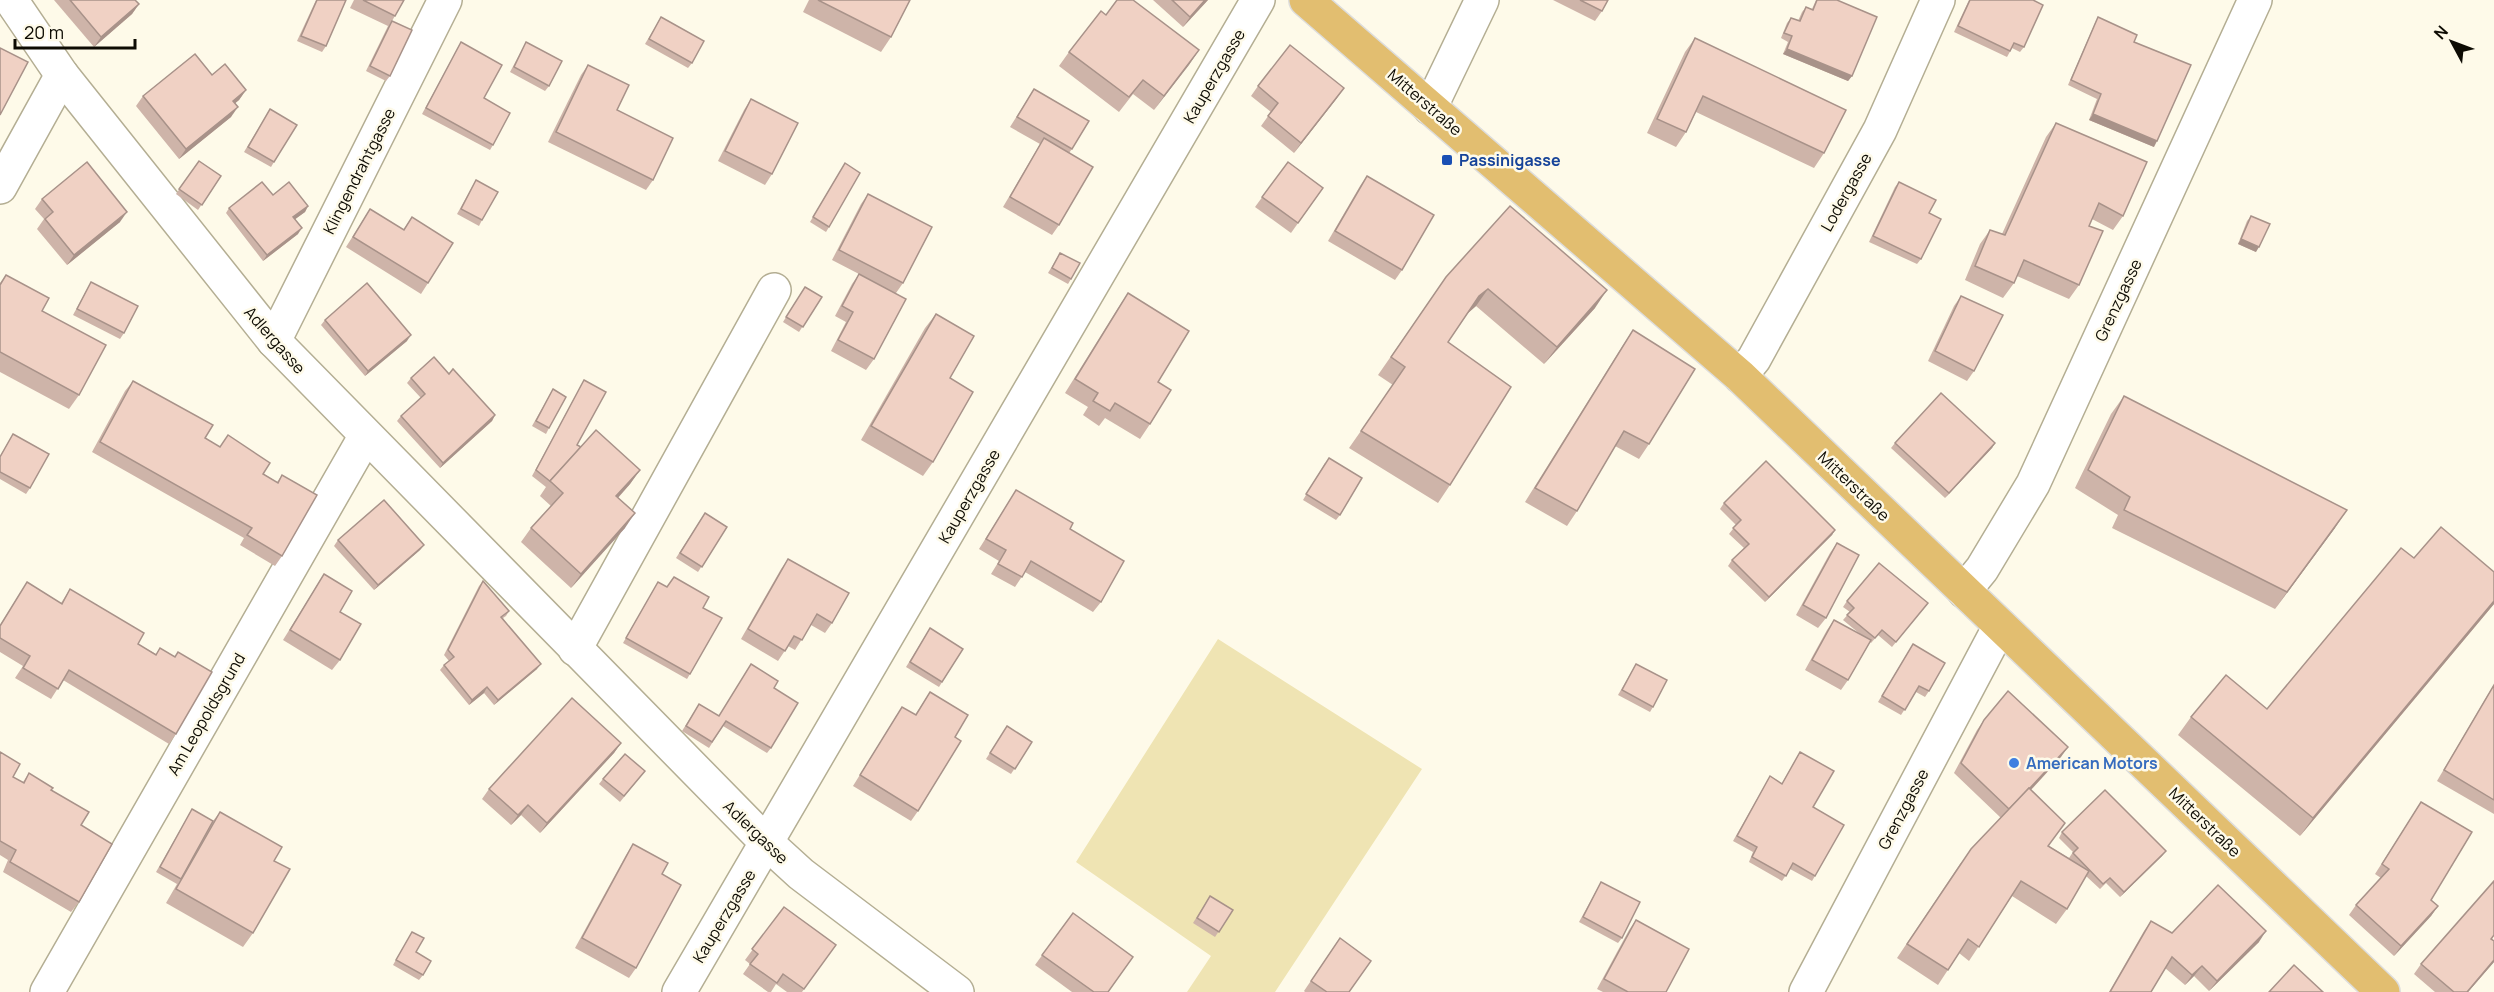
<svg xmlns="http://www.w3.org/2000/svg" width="2494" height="992" viewBox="0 0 2494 992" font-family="Manrope,sans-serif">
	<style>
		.green { fill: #efe4b3 }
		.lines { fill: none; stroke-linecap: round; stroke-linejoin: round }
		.minor-casing { stroke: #b4ae93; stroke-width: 36 }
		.major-casing { stroke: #dddddc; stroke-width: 36 }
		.minor { stroke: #fff; stroke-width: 33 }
		.major { stroke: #e2be70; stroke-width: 33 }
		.wall { fill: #ceb4a9 }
		.shaded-wall { fill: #a89289 }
		.building { fill: #f0d1c4; stroke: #a89289; stroke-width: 1.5 }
		.transit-dot { fill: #1a4fb4; stroke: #fefae9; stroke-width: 2 }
		.shop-dot { fill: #3f7fe0; stroke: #fefae9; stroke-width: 2 }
		.labels { text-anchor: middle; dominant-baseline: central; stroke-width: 5; stroke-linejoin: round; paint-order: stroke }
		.street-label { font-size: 16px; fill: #0d0b03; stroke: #fefae9 }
		.transit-label { font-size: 16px; font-weight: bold; fill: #164399; stroke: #fefae9; text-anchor: start }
		.shop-label { font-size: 16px; font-weight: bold; fill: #366cbe; stroke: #fefae9; text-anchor: start }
	</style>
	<rect width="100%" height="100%" fill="#fefae9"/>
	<!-- green -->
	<polygon class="green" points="1218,639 1422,769 1275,992 1187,992 1211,956 1076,862"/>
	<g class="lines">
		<defs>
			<g id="minor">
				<polyline points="11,0 62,75 274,341 767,843 801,874 957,992"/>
				<polyline points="1430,108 1482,0"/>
				<polyline points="0,187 62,75"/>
				<polyline points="274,341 445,0"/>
				<polyline points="1740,376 1754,359 1880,130 1938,0"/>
				<polyline points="1964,591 1982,569 2033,484 2255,0"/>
				<polyline points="575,649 774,290"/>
				<polyline points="47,992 365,437"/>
				<polyline points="679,992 1258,0"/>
				<polyline points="1806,992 2000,626"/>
			</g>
			<polyline id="major" points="1306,0 1740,376 2383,992"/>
		</defs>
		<!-- minor casing -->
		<use href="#minor" class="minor-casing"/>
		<!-- major casing -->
		<use href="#major" class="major-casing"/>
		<!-- minor -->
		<use href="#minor" class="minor"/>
		<!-- major -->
		<use href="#major" class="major"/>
	</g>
	<!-- wall -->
	<g class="wall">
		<polygon points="54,0 135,0 139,4 132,14 94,47"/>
		<polygon points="316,0 346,0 326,46 322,52 297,41"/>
		<polygon points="354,0 404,0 392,21 390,76 386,81 366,71 388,26 350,8"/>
		<polygon points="809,0 910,0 891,37 881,52 803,12"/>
		<polygon points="1153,0 1208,0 1183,27"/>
		<polygon points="1553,0 1608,0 1602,11 1595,21"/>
		<polygon points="1816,0 1837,0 1852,76 1848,81 1783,54 1788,42 1781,38 1787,23 1791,18 1798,21 1802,12 1806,7 1812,9"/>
		<polygon points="1969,0 2033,0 2024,47 2020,52 2012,48 2007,57 1954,32"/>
		<polygon points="1106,15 1199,50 1154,110 1133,94 1119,112 1059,66 1069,52"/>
		<polygon points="661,17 692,63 688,68 645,44"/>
		<polygon points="2098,17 2134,42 2154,147 2089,120 2097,99 2068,85 2095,23"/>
		<polygon points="1695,38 1824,153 1814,168 1696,112 1686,132 1676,147 1647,133 1685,52"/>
		<polygon points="461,42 484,98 493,145 490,150 422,114"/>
		<polygon points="526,42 549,86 545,91 510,72"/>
		<polygon points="588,65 617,110 653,180 646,190 548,142 581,75"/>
		<polygon points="212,75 246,90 239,100 235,103 231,117 179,159 136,106 143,96"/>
		<polygon points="1258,86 1337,98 1294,153 1261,126 1271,112 1251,96"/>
		<polygon points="1034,89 1072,149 1069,153 1059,225 1052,235 1003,207 1040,144 1010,127"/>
		<polygon points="751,99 772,174 765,185 718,161 744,110"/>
		<polygon points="270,109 274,162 271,167 244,152"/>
		<polygon points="2056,123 2123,216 2113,230 2092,219 2089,226 2079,285 2069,299 2017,276 2014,283 2003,298 1965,280 1980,244 1990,230 2002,234 2046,137"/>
		<polygon points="199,161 221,176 198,210 176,194"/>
		<polygon points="1288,162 1323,188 1291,233 1255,207"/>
		<polygon points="845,163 829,227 826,232 810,222"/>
		<polygon points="1367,176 1402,270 1395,280 1328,241 1360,186"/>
		<polygon points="476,180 482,220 479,226 457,214"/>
		<polygon points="1899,182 1929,213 1921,259 1917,264 1869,242 1895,187"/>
		<polygon points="868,194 903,283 896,293 874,359 866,370 831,351 846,322 835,316 852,284 859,274 832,260 861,204"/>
		<polygon points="273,195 308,206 305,212 295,219 298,234 263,261 226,213 229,208"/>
		<polygon points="42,199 120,222 67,265 37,229 44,219 35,209"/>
		<polygon points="370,209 403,230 412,217 428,283 421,294 346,247"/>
		<polygon points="2251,216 2256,252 2238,244 2247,221"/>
		<polygon points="1060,253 1071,279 1068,284 1048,273"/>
		<polygon points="6,275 42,311 79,395 69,409 0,372 0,283"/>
		<polygon points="1446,277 1595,308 1544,364 1476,306 1468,313 1448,342 1450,485 1438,503 1349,448 1393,385 1378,375"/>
		<polygon points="91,282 124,333 120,339 73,315"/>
		<polygon points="805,287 822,297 799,332 783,322"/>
		<polygon points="1128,293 1158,382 1150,424 1140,439 1105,418 1099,426 1083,415 1088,407 1065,393 1118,308"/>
		<polygon points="1961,296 1974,371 1967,381 1928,361 1954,306"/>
		<polygon points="936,314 950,378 933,462 923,476 861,440 925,328"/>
		<polygon points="325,320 407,341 365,376 321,325"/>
		<polygon points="1633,330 1649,444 1639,459 1615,446 1577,511 1567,526 1525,502 1623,345"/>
		<polygon points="411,378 495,415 492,421 440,468 397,421 401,416 421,398 407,383"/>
		<polygon points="584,380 577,445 640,470 630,484 618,498 625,528 571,588 521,542 531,528 551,506 540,496 546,487 532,476"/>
		<polygon points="133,381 205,438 277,482 282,475 282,556 275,566 240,545 244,538 92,452 125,391"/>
		<polygon points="553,389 549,428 546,434 532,426"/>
		<polygon points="2124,396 2335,528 2275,609 2112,528 2118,515 2075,488 2111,414"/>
		<polygon points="13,434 30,488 26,494 0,479 0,456"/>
		<polygon points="1895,443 1995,443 1992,448 1945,498 1891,448"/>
		<polygon points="1325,463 1340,515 1336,520 1303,500"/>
		<polygon points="1016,490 1070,529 1101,602 1093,612 1025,572 1015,587 991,574 999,561 979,549"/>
		<polygon points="1724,503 1835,530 1832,535 1765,602 1728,566 1732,560 1744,548 1729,534 1736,525 1720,509"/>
		<polygon points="705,513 727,527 698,572 676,558"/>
		<polygon points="338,540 424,545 420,550 374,590 334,546"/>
		<polygon points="1837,543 1826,618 1818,628 1796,615 1830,553"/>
		<polygon points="2414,558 2494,572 2494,604 2300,836 2178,735 2191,717 2267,709"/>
		<polygon points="788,559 832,623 825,633 811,625 795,650 788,646 778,661 741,639 781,569"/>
		<polygon points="324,574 340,612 340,660 332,670 283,640"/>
		<polygon points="483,581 509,611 506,616 503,618 537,669 494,705 484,693 469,705 440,670 444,665 449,661 444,655 479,586"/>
		<polygon points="27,582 61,603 70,589 138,644 156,654 160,648 175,657 178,652 176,734 169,744 63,680 51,699 15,678 23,666 0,652 0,625"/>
		<polygon points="658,582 703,608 690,674 687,679 623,643"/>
		<polygon points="1847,601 1924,608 1892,647 1878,635 1871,643 1870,642 1848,680 1841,690 1805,670 1827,630 1834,620 1860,634 1843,620 1850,612 1843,607"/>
		<polygon points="927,633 963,649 939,687 906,667"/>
		<polygon points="1913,644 1929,691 1925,697 1916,692 1901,715 1878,702"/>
		<polygon points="1636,664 1653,707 1650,712 1618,695"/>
		<polygon points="2494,685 2494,814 2437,781 2487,696"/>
		<polygon points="774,688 771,748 767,753 723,726 709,748 682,731 699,704 719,716"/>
		<polygon points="930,692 955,737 918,811 911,821 853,786 902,707 915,715"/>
		<polygon points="1984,720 2061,757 2031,790 2049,846 2069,858 2073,852 2059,838 2062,832 2166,851 2162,856 2120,897 2106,883 2100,889 2086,876 2067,909 2056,924 2012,896 1969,961 1959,953 1938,985 1897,958 1960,864 2001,818 1954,773 1977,730"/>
		<polygon points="1007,726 1032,742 1011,774 986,759"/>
		<polygon points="621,743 614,753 540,833 521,815 511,825 482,799 489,789"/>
		<polygon points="0,752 13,777 23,782 29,773 51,790 81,825 79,902 71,912 3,872 8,860 0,855"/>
		<polygon points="1800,752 1813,807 1815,876 1812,881 1790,869 1782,881 1749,862 1753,852 1733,841 1770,776 1782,783"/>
		<polygon points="641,776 620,802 599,784 603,779"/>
		<polygon points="2421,802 2431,900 2438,906 2431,916 2394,956 2349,915 2356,905 2381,878 2375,874"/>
		<polygon points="192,809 213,821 220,812 274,861 253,933 243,947 166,903 177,884 156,872"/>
		<polygon points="633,844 662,874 636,968 629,978 575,948 626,855"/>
		<polygon points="1601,882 1622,938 1618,943 1579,922"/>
		<polygon points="1210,896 1233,910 1215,937 1193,923"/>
		<polygon points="784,907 836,945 802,992 787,992 776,984 771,992 768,992 743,974 750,964 745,960"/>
		<polygon points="1073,913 1108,992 1072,992 1035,965"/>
		<polygon points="1636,920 1666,992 1603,992 1597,989 1629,930"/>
		<polygon points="2151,921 2172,933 2259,942 2209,991 2194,976 2185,985 2165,968 2151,992 2109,992 2144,931"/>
		<polygon points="412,932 416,952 423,975 419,980 393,965"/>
		<polygon points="2494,935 2492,939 2494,941 2494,962 2468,992 2435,992 2414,974 2421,964"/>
		<polygon points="1340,938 1349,992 1305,992 1304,991"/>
	</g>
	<!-- shaded-wall -->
	<g class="shaded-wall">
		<polygon points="1205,0 1208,0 1183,27 1190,17"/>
		<polygon points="139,4 132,14 94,47 101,37"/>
		<polygon points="1787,49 1852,76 1848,81 1783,54"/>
		<polygon points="1199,50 1189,65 1154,110 1164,96"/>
		<polygon points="1344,88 1337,98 1294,153 1301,143"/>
		<polygon points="246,90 239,100 226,111 233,101"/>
		<polygon points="238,107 231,117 179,159 186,149"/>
		<polygon points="2093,114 2157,141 2154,147 2089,120"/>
		<polygon points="308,206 305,212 290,223 293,217"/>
		<polygon points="127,212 120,222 67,265 74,255"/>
		<polygon points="302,228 298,234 263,261 267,255"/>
		<polygon points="2241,239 2259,247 2256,252 2238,244"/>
		<polygon points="1488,289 1476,306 1467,314 1479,296"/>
		<polygon points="1607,290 1595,308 1544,364 1557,347"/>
		<polygon points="411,335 407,341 365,376 368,371"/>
		<polygon points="495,415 492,421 440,468 443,463"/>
		<polygon points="1995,443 1992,448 1945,498 1949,493"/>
		<polygon points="640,470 630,484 606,511 616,496"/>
		<polygon points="2347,510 2335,528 2275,609 2287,592"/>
		<polygon points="635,513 625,528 571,588 581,574"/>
		<polygon points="1835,530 1832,535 1765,602 1769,597"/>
		<polygon points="424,545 420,550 374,590 378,585"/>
		<polygon points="2494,601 2494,604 2300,836 2313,818"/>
		<polygon points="541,664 537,669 494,705 498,700"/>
		<polygon points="487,687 484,693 469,705 472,700"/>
		<polygon points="621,743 614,753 540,833 547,823"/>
		<polygon points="2068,747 2061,757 2003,820 2010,810"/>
		<polygon points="528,805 521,815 511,825 518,815"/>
		<polygon points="2166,851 2162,856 2120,897 2124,892"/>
		<polygon points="2438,906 2431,916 2394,956 2401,946"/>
		<polygon points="2266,931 2259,942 2209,991 2217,981"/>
		<polygon points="2494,960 2494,962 2468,992 2467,992"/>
		<polygon points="2202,966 2194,976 2185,985 2192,975"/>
	</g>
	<!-- building -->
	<g class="building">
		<polygon points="70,0 135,0 139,4 101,37"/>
		<polygon points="317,0 346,0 326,46 301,36"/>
		<polygon points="363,0 404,0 395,16"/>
		<polygon points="818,0 910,0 891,37"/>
		<polygon points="1117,0 1133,0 1199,50 1164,96 1143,80 1129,97 1069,52 1101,11 1106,15"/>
		<polygon points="1172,0 1205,0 1190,17"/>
		<polygon points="1580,0 1608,0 1602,11"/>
		<polygon points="1817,0 1837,0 1877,17 1852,76 1787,49 1792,36 1784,33 1791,18 1800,21 1806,7 1813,10"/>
		<polygon points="1970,0 2033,0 2043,5 2024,47 2014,43 2010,51 1958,26"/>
		<polygon points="661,17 704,41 692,63 649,39"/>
		<polygon points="2098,17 2137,35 2134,42 2191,65 2157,141 2093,114 2101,94 2071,80"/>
		<polygon points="392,21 412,30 390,76 370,66"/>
		<polygon points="1695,38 1846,110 1824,153 1703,96 1686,132 1657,119"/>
		<polygon points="461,42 502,65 484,98 510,113 493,145 426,108"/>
		<polygon points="526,42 562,61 549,86 514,67"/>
		<polygon points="1290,45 1344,88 1301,143 1268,116 1278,103 1258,86"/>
		<polygon points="0,48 28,62 0,115"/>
		<polygon points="195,54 212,75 225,64 246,90 233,101 238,107 186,149 143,96"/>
		<polygon points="588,65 629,85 617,110 673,138 653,180 556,132"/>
		<polygon points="1034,89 1089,121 1072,149 1017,117"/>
		<polygon points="751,99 798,123 772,174 725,151"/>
		<polygon points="270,109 297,125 274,162 248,147"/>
		<polygon points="2056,123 2147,162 2123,216 2099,203 2089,226 2103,231 2079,285 2024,260 2014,283 1975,266 1990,230 2005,235"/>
		<polygon points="1044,138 1093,167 1059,225 1010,197"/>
		<polygon points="199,161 221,176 202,205 179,189"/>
		<polygon points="87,162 127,212 74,255 45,219 53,212 42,199"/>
		<polygon points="1288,162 1323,188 1298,223 1262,197"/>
		<polygon points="845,163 860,173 829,227 813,217"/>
		<polygon points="1367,176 1434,215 1402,270 1335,231"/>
		<polygon points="476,180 498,192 482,220 461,209"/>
		<polygon points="262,182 273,195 289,182 308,206 293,217 302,228 267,255 229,208"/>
		<polygon points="1899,182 1936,200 1929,213 1941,219 1921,259 1873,236"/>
		<polygon points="868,194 932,227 903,283 839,250"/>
		<polygon points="1510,206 1607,290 1557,347 1488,289 1479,296 1448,342 1511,387 1450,485 1361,431 1405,367 1391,357 1446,277"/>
		<polygon points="370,209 404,230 412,217 453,243 428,283 353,237"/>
		<polygon points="2251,216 2270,224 2259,247 2241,239"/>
		<polygon points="1060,253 1080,263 1071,279 1052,268"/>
		<polygon points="859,274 906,299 874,359 838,340 853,312 842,306"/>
		<polygon points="6,275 49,298 42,311 106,345 79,395 0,352 0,285"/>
		<polygon points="91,282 138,306 124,333 77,309"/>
		<polygon points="367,283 411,335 368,371 325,320"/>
		<polygon points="805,287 822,297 803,327 786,317"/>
		<polygon points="1128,293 1189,331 1158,382 1171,390 1150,424 1115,403 1110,411 1093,401 1098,393 1075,379"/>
		<polygon points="1961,296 2003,315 1974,371 1935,351"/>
		<polygon points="936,314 974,336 950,378 973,392 933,462 871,426"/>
		<polygon points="1633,330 1695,369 1649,444 1624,431 1577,511 1535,488"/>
		<polygon points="434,357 449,374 453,369 495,415 443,463 401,416 425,394 411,378"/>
		<polygon points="584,380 606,392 577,445 581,447 550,481 551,482 536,470"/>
		<polygon points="133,381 213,425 205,438 220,447 228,435 270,463 263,474 278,483 282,475 317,495 282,556 247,535 252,528 100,442"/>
		<polygon points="553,389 566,397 549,428 536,421"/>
		<polygon points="1941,393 1995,443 1949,493 1895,443"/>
		<polygon points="2124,396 2347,510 2287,592 2124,510 2130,497 2088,470"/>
		<polygon points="596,430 640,470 616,496 635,513 581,574 531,528 563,493 550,481"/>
		<polygon points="13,434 49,454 30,488 0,472 0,457"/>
		<polygon points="1329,458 1362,478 1340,515 1306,494"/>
		<polygon points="1766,461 1835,530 1769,597 1732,560 1749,544 1733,528 1741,520 1724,503"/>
		<polygon points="1016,490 1073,523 1070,529 1124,561 1101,602 1031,561 1022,577 998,564 1006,550 986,539"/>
		<polygon points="384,500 424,545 378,585 338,540"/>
		<polygon points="705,513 727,527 702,567 680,553"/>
		<polygon points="2441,527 2494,572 2494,601 2313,818 2191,717 2226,675 2267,709 2401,548 2414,558"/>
		<polygon points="1837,543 1859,555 1826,618 1803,605"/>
		<polygon points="788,559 849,593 832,623 817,614 802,640 794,636 785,651 748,629"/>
		<polygon points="1879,563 1928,603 1896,642 1882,630 1875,638 1847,615 1854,608 1847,601"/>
		<polygon points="324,574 352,591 340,612 361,624 340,660 290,630"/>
		<polygon points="674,577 709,597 703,608 722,618 690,674 626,638 658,582 667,587"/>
		<polygon points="483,581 509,611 501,617 541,664 498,700 487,687 472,700 444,665 454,657 448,650"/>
		<polygon points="27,582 62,604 70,589 144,633 138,644 156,655 160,648 175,657 178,652 212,672 176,734 69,670 58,689 23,668 30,656 0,638 0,626"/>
		<polygon points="1834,620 1871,640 1848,680 1812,660"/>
		<polygon points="930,628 963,649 942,682 910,662"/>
		<polygon points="1913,644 1945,663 1929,691 1919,686 1905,710 1882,696"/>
		<polygon points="751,664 778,681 774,688 798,703 771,748 726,721 712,742 686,726 699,704 719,716"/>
		<polygon points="1636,664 1667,680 1653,707 1622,690"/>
		<polygon points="2494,685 2494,800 2444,770"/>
		<polygon points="2008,691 2068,747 2030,788 2029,788 2009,809 1961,763 1984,720"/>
		<polygon points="930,692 968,715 955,737 961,741 918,811 860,775 902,707 916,715"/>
		<polygon points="572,698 621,743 547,823 528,805 518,815 489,789"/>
		<polygon points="1007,726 1032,742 1015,769 990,753"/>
		<polygon points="0,752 20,764 13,777 24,783 29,773 53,788 51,790 89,812 81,825 112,844 79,902 10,862 16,850 0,841"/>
		<polygon points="1800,752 1834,771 1813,807 1844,825 1815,876 1793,863 1786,876 1752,857 1757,847 1737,836 1770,776 1782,784"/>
		<polygon points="625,754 645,771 624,796 603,779"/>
		<polygon points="2029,788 2065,823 2048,846 2089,871 2067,909 2021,881 1979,947 1968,939 1948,970 1907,944 1971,849"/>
		<polygon points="2105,790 2166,851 2124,892 2110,878 2103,884 2073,853 2078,848 2062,832"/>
		<polygon points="2421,802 2472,832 2431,900 2438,906 2401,946 2356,905 2389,869 2382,864"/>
		<polygon points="192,809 213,821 181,879 160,867"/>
		<polygon points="220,812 282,847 274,861 290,869 253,933 176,889"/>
		<polygon points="633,844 668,863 662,874 681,885 636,968 582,938"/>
		<polygon points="2494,881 2494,935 2491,939 2494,941 2494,960 2467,992 2454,992 2421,964"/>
		<polygon points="1601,882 1640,902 1622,938 1583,917"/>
		<polygon points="2218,885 2266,931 2217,981 2202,966 2192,975 2172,957 2151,992 2110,992 2151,921 2172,933"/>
		<polygon points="1210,896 1233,910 1219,932 1197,918"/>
		<polygon points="784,907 836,945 804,989 783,974 777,983 750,964 758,954 752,949"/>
		<polygon points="1073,913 1133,957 1108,992 1094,992 1042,955"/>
		<polygon points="1636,920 1689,949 1666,992 1628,992 1604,979"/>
		<polygon points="412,932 424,938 416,952 431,961 423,975 396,960"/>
		<polygon points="1340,938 1371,961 1349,992 1327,992 1311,981"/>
		<polygon points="2294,965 2323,992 2269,992"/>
	</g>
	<!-- markers -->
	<rect class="transit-dot" x="1441" y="154" width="12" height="12" rx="3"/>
	<circle class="shop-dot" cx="2014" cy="763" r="6"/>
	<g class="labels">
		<!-- street labels -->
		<g class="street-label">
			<text transform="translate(1214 76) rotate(-60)">Kauperzgasse</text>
			<text transform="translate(1425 102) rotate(41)">Mitterstraße</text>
			<text transform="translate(359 171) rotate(-63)">Klingendrahtgasse</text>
			<text transform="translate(1846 192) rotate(-61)">Lodergasse</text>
			<text transform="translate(2118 300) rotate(-65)">Grenzgasse</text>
			<text transform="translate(275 340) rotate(49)">Adlergasse</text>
			<text transform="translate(1854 486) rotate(44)">Mitterstraße</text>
			<text transform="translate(969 496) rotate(-60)">Kauperzgasse</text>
			<text transform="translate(206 714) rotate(-60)">Am Leopoldsgrund</text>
			<text transform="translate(1903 809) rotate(-62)">Grenzgasse</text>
			<text transform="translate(2205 822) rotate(44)">Mitterstraße</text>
			<text transform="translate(756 832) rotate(44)">Adlergasse</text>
			<text transform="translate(724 916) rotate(-59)">Kauperzgasse</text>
		</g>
		<!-- transit labels -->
		<g class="transit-label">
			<text x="1459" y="160">Passinigasse</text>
		</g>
		<!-- shop labels -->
		<g class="shop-label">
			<text x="2026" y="763">American Motors</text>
		</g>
	</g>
	<!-- north arrow -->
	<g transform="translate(2452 42) rotate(311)" stroke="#fefae9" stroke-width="4.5" paint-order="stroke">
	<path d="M0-4.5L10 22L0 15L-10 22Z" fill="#0d0b03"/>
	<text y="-9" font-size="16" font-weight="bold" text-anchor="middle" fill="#0d0b03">N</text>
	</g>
	<!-- scale -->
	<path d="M15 39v9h120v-9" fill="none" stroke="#0d0b03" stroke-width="3"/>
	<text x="24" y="39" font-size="18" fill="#0d0b03" stroke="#fefae9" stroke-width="4.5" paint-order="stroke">20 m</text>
</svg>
